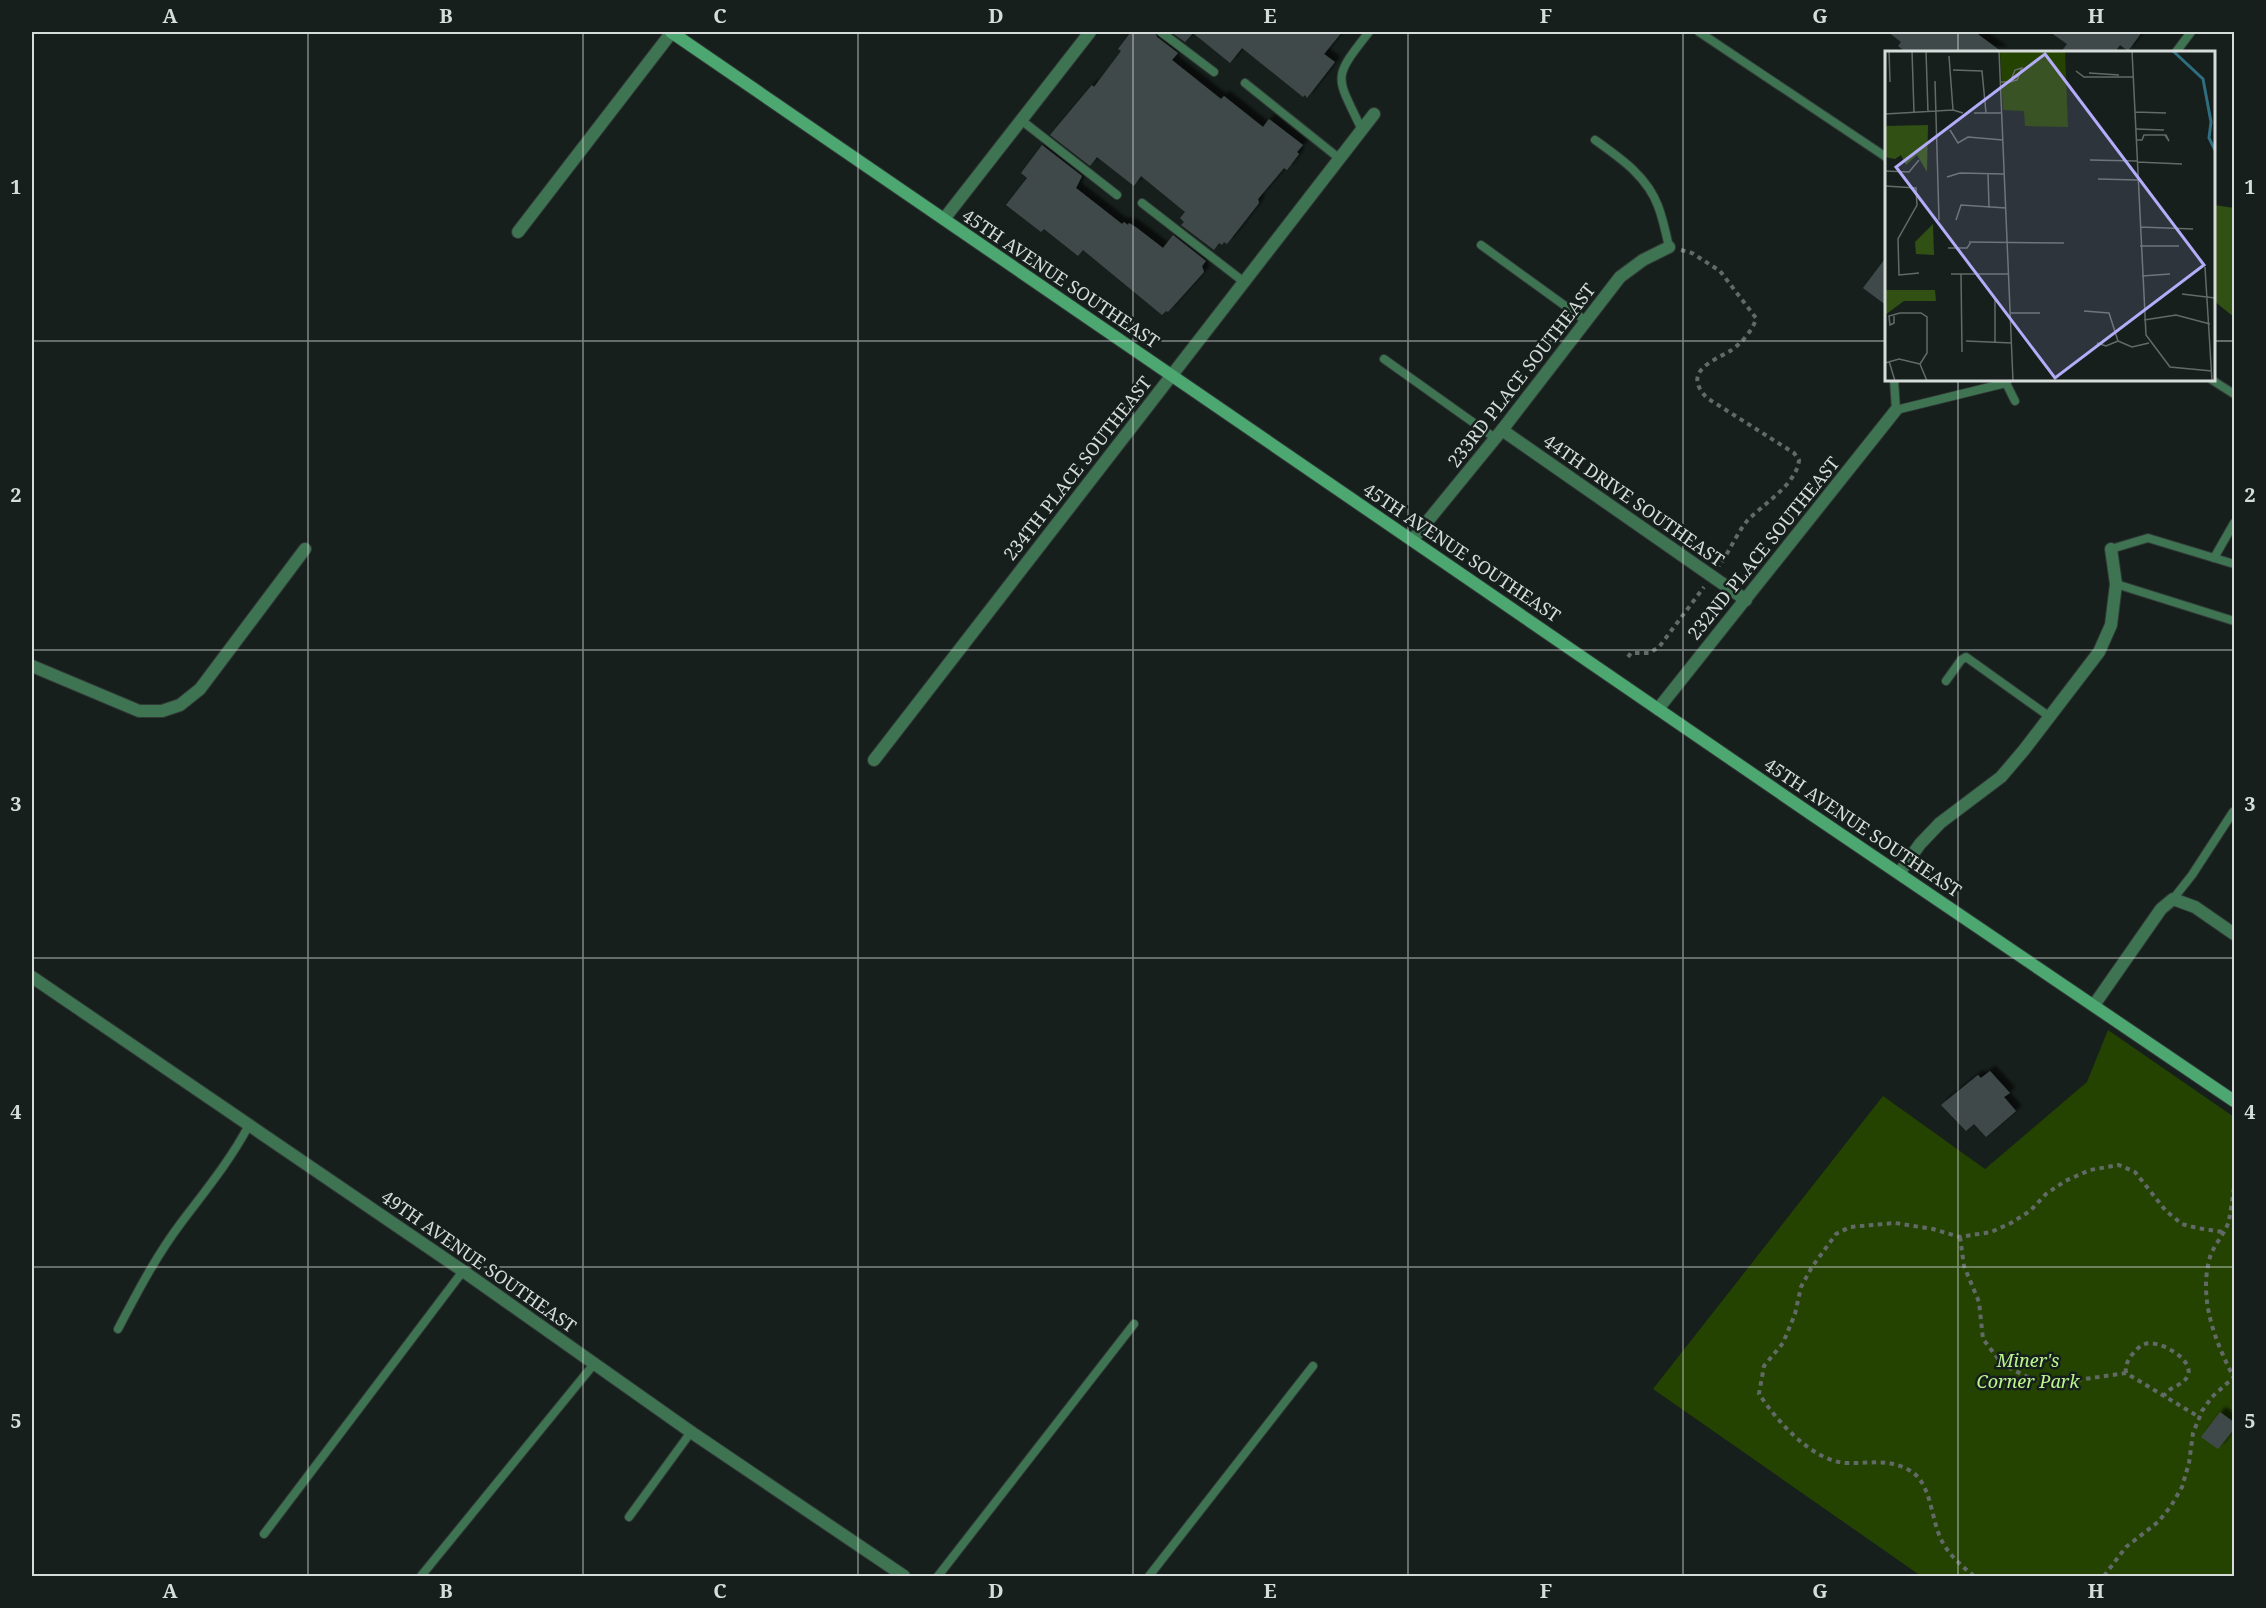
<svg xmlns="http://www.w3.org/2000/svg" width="2266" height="1608" viewBox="0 0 2266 1608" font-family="'Noto Serif',serif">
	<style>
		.green { fill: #244300 }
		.forest { fill: #315014 }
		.building { fill: #404a4a; filter: url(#shadow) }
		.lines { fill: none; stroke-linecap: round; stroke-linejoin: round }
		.lane-casing { stroke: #313937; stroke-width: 10 }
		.street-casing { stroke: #313937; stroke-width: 14 }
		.secondary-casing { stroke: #313937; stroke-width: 14 }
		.path { stroke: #626a67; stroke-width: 4; stroke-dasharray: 4.5 4.5; stroke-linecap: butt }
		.lane { stroke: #3f7453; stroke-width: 8 }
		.street { stroke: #3f7453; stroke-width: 12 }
		.secondary { stroke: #4ca771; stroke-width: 12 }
		.grid { fill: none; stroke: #d6dcda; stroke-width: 1.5; stroke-opacity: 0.55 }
		.labels { text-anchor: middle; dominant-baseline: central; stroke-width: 5; stroke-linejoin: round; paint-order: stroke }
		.street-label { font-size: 18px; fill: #d6dcda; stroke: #161f1c }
		.park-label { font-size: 18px; font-style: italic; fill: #bcf68e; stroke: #161f1c }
		.inset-river { fill: none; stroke: #2f6d80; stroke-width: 3 }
		.inset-road { fill: none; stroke: #636b68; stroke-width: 1.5 }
		.view { fill: #b4acf9; fill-opacity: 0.15; stroke: #b4acf9; stroke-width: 3 }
		.inset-edge { fill: none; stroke: #d6dcda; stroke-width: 3 }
		.neatline { fill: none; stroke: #d6dcda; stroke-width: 2 }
		.grid-label { font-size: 20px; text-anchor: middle; font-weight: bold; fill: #d6dcda }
	</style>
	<defs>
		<filter id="shadow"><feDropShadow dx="5.5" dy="-5.5" stdDeviation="1.5" flood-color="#0009"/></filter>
	</defs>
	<rect width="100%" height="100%" fill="#161f1c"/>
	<!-- green -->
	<polygon class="green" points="2108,1030 2234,1117 2234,1576 1921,1576 1653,1389 1883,1096 1985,1169 2087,1082"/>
	<!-- forest -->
	<polygon class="forest" points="2214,205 2234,208 2234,317 2214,301"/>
	<!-- building -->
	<g class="building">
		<polygon points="1131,32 1155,32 1157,37 1178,53 1172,60 1221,99 1224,96 1263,127 1269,119 1303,145 1297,152 1299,154 1287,170 1284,168 1258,199 1259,203 1227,244 1224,242 1222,245 1219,243 1214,250 1181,225 1184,222 1180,218 1185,212 1141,176 1134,186 1097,157 1090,166 1050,135 1086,92 1092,85 1094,87 1121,51 1118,49"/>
		<polygon points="1171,32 1342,32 1324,54 1335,62 1307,98 1305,95 1303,97 1242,48 1230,63 1193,33 1185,42"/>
		<polygon points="1888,32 1975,32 2002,52 1906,52 1898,46 1901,42"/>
		<polygon points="2050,32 2142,32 2128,51 2120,45 2115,52 2061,52 2067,44"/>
		<polygon points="1042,145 1082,176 1076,188 1122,224 1124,222 1128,225 1129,223 1137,228 1163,248 1173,235 1206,261 1202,266 1204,272 1168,312 1166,311 1162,315 1083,250 1078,256 1044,229 1041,232 1006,205 1027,178 1021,173"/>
		<polygon points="1887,256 1887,306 1863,288"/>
		<polygon points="1990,1071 2010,1093 2004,1097 2016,1111 1986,1137 1974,1124 1966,1131 1941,1105 1978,1075 1981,1078"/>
		<polygon points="2220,1412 2235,1423 2235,1428 2218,1449 2201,1437"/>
	</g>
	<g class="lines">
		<defs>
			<g id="lane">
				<polyline points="1161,32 1214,72"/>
				<polyline points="1699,32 1886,157"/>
				<polyline points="2176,52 2191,32"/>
				<polyline points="1245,83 1340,159"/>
				<polyline points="1021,120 1117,195"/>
				<path d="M1362 130C1336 75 1331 80 1369 32"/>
				<path d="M1595 140C1620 158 1647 176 1658 206 1663 219 1666 233 1669 247"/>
				<polyline points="1142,203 1244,282"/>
				<polyline points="1481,245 1586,321"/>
				<polyline points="1384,359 1495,438"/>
				<polyline points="1894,380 1896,410 2006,383"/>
				<polyline points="2008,380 2006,383 2015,401"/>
				<polyline points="2212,380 2234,394"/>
				<polyline points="2111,549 2148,538 2234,564"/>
				<polyline points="2214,558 2234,523"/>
				<polyline points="2116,584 2234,621"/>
				<polyline points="1946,681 1961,660 1966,657 2050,717"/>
				<polyline points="2173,899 2192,875 2233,812"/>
				<path d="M118 1329C137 1293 156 1256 181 1223 205 1191 230 1161 249 1125"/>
				<polyline points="629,1517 691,1432"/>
				<polyline points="264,1534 463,1271"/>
				<polyline points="421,1576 594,1364"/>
				<polyline points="938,1576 1134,1324"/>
				<polyline points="1149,1576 1313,1366"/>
			</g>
			<g id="street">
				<polyline points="944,219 1090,32"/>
				<polyline points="518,232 672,32"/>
				<polyline points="1502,430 1746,600"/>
				<polyline points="1413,539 1502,430 1620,277 1643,260 1669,247"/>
				<polyline points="32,666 139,711 162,711 180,705 200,689 305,549"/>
				<polyline points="1658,709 1896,410"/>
				<polyline points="874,760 1374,114"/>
				<polyline points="1900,872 1920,844 1940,823 2001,777 2024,750 2099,652 2111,625 2116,584 2111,549"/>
				<polyline points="32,977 463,1271 691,1432 904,1576"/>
				<polyline points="2094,1005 2161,909 2173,899 2195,907 2234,934"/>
			</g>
			<polyline id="secondary" points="671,32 1808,812 2234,1101"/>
		</defs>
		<!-- lane casing -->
		<use href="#lane" class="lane-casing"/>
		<!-- street casing -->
		<use href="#street" class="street-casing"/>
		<!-- secondary casing -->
		<use href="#secondary" class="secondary-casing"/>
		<!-- path -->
		<g class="path">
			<path d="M1681 250 1692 253 1720 271 1756 318C1754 329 1740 345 1730 351 1711 362 1682 372 1707 398L1794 453 1799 460C1797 484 1762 505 1747 521 1736 535 1729 552 1719 566"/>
			<polyline points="1628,657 1631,653 1649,653 1659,647 1704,587"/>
			<path d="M2234 1188C2232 1199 2231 1210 2229 1220 2226 1233 2214 1244 2210 1257 2198 1299 2215 1341 2234 1378"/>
			<polyline points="1960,1237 1964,1266 1979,1302 1983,1339 2003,1365 2034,1380 2071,1381 2126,1373 2199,1417"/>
			<path d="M2126 1373C2125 1366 2127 1362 2131 1356 2135 1351 2139 1346 2145 1344 2158 1339 2194 1359 2188 1375 2184 1386 2169 1386 2164 1396"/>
			<path d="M1974 1576C1962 1566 1951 1557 1943 1543 1930 1521 1933 1483 1909 1470 1888 1458 1868 1464 1846 1463 1812 1461 1777 1421 1759 1394L1764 1366 1783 1343 1795 1314 1801 1287 1812 1267 1836 1234 1850 1227 1895 1223 1933 1229 1960 1237 1991 1232 2011 1223 2030 1211 2046 1194 2065 1181 2090 1170 2119 1165 2135 1172 2166 1211 2182 1224 2197 1228 2223 1232"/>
			<polyline points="2104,1576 2126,1547 2158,1522 2171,1506 2182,1487 2189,1463 2193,1433 2202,1411 2212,1397 2234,1377"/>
		</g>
		<!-- lane -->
		<use href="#lane" class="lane"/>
		<!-- street -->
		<use href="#street" class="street"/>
		<!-- secondary -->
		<use href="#secondary" class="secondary"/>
	</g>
	<!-- grid -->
	<path class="grid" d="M308 32V1576M583 32V1576M858 32V1576M1133 32V1576M1408 32V1576M1683 32V1576M1958 32V52M32 341H1886M2214 341H2234M1958 380V1576M32 650H2234M32 958H2234M32 1267H2234"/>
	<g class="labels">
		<!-- street labels -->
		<g class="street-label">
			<text transform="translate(1061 278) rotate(34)">45TH AVENUE SOUTHEAST</text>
			<text transform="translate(1521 375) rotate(-52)">233RD PLACE SOUTHEAST</text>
			<text transform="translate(1077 468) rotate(-52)">234TH PLACE SOUTHEAST</text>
			<text transform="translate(1634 500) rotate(35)">44TH DRIVE SOUTHEAST</text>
			<text transform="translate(1763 548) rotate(-51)">232ND PLACE SOUTHEAST</text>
			<text transform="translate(1462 552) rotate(34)">45TH AVENUE SOUTHEAST</text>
			<text transform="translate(1863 827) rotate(34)">45TH AVENUE SOUTHEAST</text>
			<text transform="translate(479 1261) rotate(35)">49TH AVENUE SOUTHEAST</text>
		</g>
		<!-- park labels -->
		<g class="park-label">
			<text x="2028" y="1360">Miner's<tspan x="2028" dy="21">Corner Park</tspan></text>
		</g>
	</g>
	<!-- overview -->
	<g transform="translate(1885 51)">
		<rect width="330" height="330" fill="#161f1c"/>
		<path d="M115 0H180L183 76 140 75 139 60 118 59Z" fill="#244300"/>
		<path d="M43 74 42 121 32 104 21 114 16 104 10 108 0 106V75ZM48 173 49 204 31 203 30 191ZM0 239H50L51 250H19L0 264Z" fill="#315014"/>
		<path class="inset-river" d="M288 0 318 28 326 71 324 87 330 99"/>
		<path class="inset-road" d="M4 0 5 31M27 0 29 62M41 0 43 61M114 0 128 330M247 0 261 284 285 316 327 320M64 5 68 59M68 19 97 20 101 62M191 20 199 26H248M204 22 234 24M50 30 54 169M115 31H125L132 29 137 17 130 19 125 31M250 61 281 62M89 62H116M0 63 68 59 78 62M250 78 279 79M65 79 73 92 83 86 118 89M251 89H257L259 84H281L284 90 280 84M205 109 252 110M252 111 297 113M0 120 24 121 34 109M103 122 104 157M62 126 75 122 119 123M213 128 253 129M0 135 31 137 32 154 13 188 14 224 34 222M71 169 76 154 121 157M255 176 308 178M84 191 179 192M255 195H294M63 197H82L86 191M320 216 327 330M66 223H124M76 223 77 301M257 225 285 223M297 243 330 247M199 260 224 262 233 290M126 262H155M9 265V272L5 274 4 265 15 262H36L42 266V302L35 313M259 269 291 264 325 273M81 290 127 292M233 290 247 296 264 292M110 292V246M212 292 221 295 233 290M4 310 10 330M0 312 14 308 35 313M35 313 42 330"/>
		<path class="view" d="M160 3 319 214 170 327 11 116Z"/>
		<rect width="330" height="330" class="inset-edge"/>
	</g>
	<!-- border -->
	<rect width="2266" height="1608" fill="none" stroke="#161f1c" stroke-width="66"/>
	<rect x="33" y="33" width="2200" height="1542" class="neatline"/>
	<g class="grid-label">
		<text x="170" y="23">A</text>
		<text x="446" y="23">B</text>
		<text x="720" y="23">C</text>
		<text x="996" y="23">D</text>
		<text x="1270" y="23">E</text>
		<text x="1546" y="23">F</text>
		<text x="1820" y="23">G</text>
		<text x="2096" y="23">H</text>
		<text x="16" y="194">1</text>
		<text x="2250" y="194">1</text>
		<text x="16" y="502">2</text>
		<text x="2250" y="502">2</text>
		<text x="16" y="811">3</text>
		<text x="2250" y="811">3</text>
		<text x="16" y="1119">4</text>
		<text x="2250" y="1119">4</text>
		<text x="16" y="1428">5</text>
		<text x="2250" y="1428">5</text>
		<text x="170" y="1598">A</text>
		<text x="446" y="1598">B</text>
		<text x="720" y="1598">C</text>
		<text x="996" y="1598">D</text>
		<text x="1270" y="1598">E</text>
		<text x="1546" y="1598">F</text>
		<text x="1820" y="1598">G</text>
		<text x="2096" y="1598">H</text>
	</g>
</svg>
